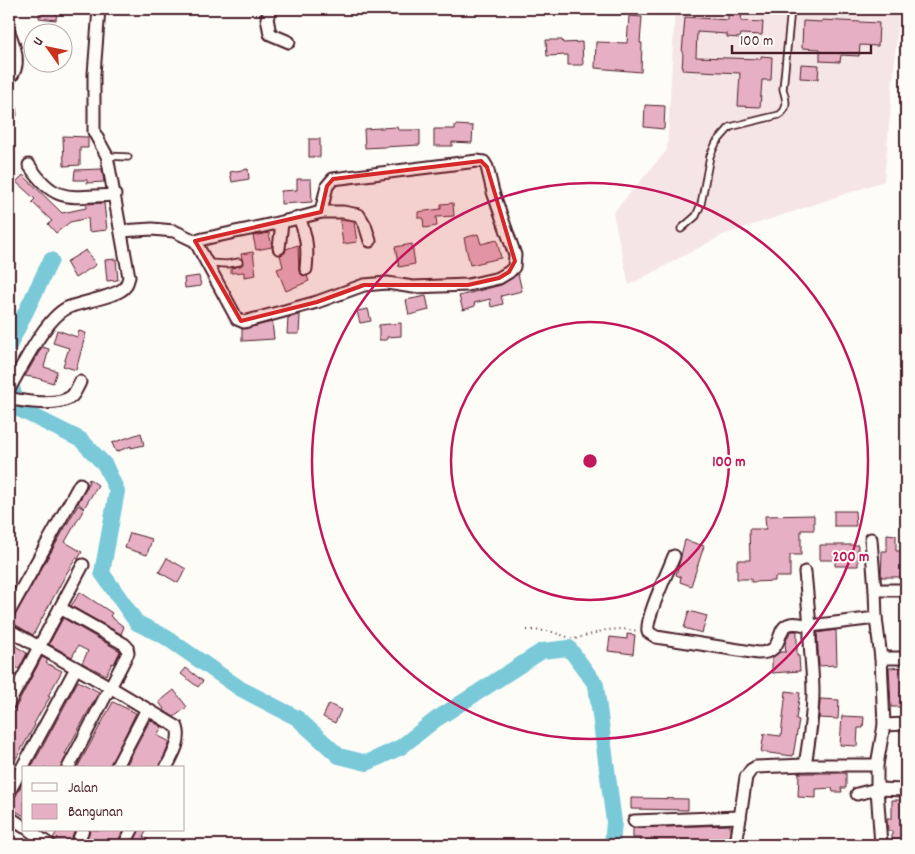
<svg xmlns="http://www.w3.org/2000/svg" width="915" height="854" viewBox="0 0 915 854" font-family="Dekko,sans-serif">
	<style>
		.built { fill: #f6e5e7 }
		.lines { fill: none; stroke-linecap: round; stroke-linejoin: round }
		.river { stroke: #7ac9d8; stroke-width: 16 }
		.building { fill: #e7afc3; stroke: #4a1f2b }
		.lane-casing { stroke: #4a1f2b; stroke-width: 9 }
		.street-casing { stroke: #4a1f2b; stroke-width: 15 }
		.path { stroke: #4a1f2b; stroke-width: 2; stroke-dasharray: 1 4; stroke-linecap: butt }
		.lane { stroke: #fdfcf7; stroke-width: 5.5 }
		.street { stroke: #fdfcf7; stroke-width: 11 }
		.marked { fill: #d62828; fill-opacity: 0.2; stroke: #d62828; stroke-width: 4; stroke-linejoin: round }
		.ring { fill: none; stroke: #c2185b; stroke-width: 2.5 }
		.centre { fill: #c2185b; stroke: #fdfcf7; stroke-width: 2.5 }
		.ring-label { font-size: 15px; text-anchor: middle; font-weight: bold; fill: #c2185b; stroke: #fdfcf7; stroke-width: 4; stroke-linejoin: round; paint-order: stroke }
	</style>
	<rect width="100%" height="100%" fill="#fdfcf7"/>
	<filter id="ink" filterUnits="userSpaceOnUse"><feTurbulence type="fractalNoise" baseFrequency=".02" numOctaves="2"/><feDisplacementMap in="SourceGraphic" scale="10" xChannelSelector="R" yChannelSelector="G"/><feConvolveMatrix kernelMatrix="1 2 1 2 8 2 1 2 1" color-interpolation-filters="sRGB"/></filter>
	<g filter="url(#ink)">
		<!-- built -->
		<polygon class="built" points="675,9 899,13 884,181 723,235 629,285 613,213 667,150"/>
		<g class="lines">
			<!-- river -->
			<g class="river">
				<polyline points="9,346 51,260"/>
				<polyline points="11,385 19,409 81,440 105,465 117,491 102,573 137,623 164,636 241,689 297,718 339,756 367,763 401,747 435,720 542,651 569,648 596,685 614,822 612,845"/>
			</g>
		</g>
		<!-- building -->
		<g class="building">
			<polygon points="44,9 57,9 56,20 39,18 40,10 44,11"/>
			<polygon points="728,12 742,12 741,21 763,22 762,35 741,34 740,38 727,37 727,34 697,32 696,57 761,59 761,56 772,57 771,80 762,80 760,107 738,106 740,73 682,70 683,54 682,53 685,17 728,20"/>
			<polygon points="629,16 642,17 640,43 642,43 641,72 595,68 596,42 627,43"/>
			<polygon points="822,20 879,23 878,46 860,45 859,56 841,55 840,62 820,61 820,49 802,48 803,21 822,22"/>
			<polygon points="546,40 562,40 563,43 582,42 583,65 568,65 568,55 547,56"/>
			<polygon points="801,64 819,65 818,79 800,78"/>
			<polygon points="14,84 17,116 9,117 9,86"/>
			<polygon points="645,105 665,106 664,129 644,127"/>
			<polygon points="455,125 473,126 472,143 452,142 452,146 434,146 434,129 455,129"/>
			<polygon points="397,127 398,130 420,130 420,145 365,148 364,129"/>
			<polygon points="63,136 88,137 88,148 80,148 80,165 64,166"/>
			<rect x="309" y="139" width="11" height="18"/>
			<polygon points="102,169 104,182 87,183 87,180 74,180 75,170"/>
			<polygon points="248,169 249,179 232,182 230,172"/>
			<polygon points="23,175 62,213 86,208 86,204 104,203 107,230 89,232 88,218 70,222 56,233 48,224 52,221 32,202 35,199 16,182"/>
			<polygon points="297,179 311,179 312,202 281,204 281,191 297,190"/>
			<polygon points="453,203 454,216 436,217 437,226 424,228 423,218 418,218 418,212 441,209 441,204"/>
			<polygon points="340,220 354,222 357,242 343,244"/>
			<polygon points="269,233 272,247 256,250 253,236"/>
			<polygon points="478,234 481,244 497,240 501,258 470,265 464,238"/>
			<polygon points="412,244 415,264 399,267 395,247"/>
			<polygon points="298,245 299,272 302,275 307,276 309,281 286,291 277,269 283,267 280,255 285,253 286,249"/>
			<polygon points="86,250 96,265 75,278 66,262"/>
			<polygon points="253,252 256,275 244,277 244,272 231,273 231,268 240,266 243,264 241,254"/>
			<polygon points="116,259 118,280 107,281 105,260"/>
			<polygon points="518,274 522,291 501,296 503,304 491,307 490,299 474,303 475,306 463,310 459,296 501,285"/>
			<polygon points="199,276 201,286 185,288 184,278"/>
			<polygon points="426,296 429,310 409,315 406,300"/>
			<polygon points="368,309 371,321 360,323 357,311"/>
			<polygon points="298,315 300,315 299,334 287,334 288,318"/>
			<polygon points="272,322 274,339 242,341 242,329"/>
			<polygon points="401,323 401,336 387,337 387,340 379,340 379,325"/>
			<polygon points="57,330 77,337 79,331 86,333 76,370 63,366 69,348 53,343"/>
			<polygon points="42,347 49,349 44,367 57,371 53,383 37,378 25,376"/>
			<polygon points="141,433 144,445 131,448 131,446 116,452 112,443"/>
			<polygon points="89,479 98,485 84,508 78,503 87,488"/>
			<polygon points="78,505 84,509 65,542 82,552 78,559 76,558 65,576 33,635 11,622"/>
			<polygon points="834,511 855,511 856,526 834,526"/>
			<polygon points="814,515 814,530 801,530 801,555 790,555 790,577 775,577 775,581 751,582 751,579 737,579 737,560 750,560 749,529 766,529 765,516"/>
			<polygon points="130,533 152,539 147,555 125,548"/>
			<polygon points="887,534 896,535 896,551 904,551 904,577 881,577 882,551 887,551"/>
			<polygon points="685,540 704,546 691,586 680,582 681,577 676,575"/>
			<polygon points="820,545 858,545 858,566 835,566 835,560 820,560"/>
			<polygon points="167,558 186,569 178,583 159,572"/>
			<polygon points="80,592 112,613 110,616 124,627 121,634 71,606"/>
			<polygon points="689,611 707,616 702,633 684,628"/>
			<polygon points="63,618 120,651 114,664 112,663 106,675 82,663 88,651 78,646 72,657 49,644"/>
			<polygon points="836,630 837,665 819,666 817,633"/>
			<polygon points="792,631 797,631 797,656 799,656 800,671 772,673 772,658 780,652 786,652 785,643 789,634"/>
			<polygon points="627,634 635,635 633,654 608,651 610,637 627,639"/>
			<polygon points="9,642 27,653 19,669 9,663"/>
			<polygon points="42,657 48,660 46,663 62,671 48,696 50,697 40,713 34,724 35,725 9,771 9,715 16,707"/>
			<polygon points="906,667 906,707 891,707 889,668"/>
			<polygon points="186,668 203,681 198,687 181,674"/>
			<polygon points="78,681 99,692 65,754 67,754 61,768 31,768"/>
			<polygon points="174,690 187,707 174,717 166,712 159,702"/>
			<polygon points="786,691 800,693 796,719 799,720 793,756 761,752 764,734 781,736"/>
			<polygon points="820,699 839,700 838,719 819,718"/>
			<polygon points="113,702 136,713 109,768 77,768"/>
			<polygon points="329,704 341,710 335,723 323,717"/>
			<polygon points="842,716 864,717 863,728 858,728 857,746 840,745"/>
			<polygon points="150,720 162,727 157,735 170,742 159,768 125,768"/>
			<polygon points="799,773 846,773 846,788 841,788 842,792 833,792 832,788 816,789 816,798 798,797"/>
			<polygon points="24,780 24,816 14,810 9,810 9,802 16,796"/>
			<polygon points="631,798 688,799 688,810 631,809"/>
			<polygon points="892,800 906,800 906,832 904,832 903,841 892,840 892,831 888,831 887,818 892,818"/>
			<polygon points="730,825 730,837 725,837 725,845 640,845 640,838 633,838 633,828"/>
			<polygon points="58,830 75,830 70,841 68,840 65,845 57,845 53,838"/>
			<polygon points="90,830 123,830 117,845 84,845"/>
			<polygon points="139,830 147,830 143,837 159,845 132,845"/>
		</g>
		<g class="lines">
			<defs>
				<g id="lane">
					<polyline points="107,156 128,157"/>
					<path d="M681 229 696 216 701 204 710 156 716 143 730 127 779 115C789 109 786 99 783 89L791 9"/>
					<polyline points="208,263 227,264 239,262"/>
				</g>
				<g id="street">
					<polyline points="271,9 267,18 270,34 289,42"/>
					<path d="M9 32C15 47 22 66 9 79"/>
					<path d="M29 165C56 206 72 196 115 195"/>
					<polyline points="321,212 343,212 359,215 365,225 370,241"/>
					<path d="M299 218C307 236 308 250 306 269"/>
					<path d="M121 231 152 229 174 231 195 241 237 319 244 322 317 302 364 285 387 283 413 287 468 285 499 278 509 272 514 267 515 255 493 192 487 167 484 162 477 161 333 179 327 186 321 212C280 224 237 231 195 241"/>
					<polyline points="279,248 282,223"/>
					<path d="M9 389C22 367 45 319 67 308 80 302 117 297 125 287 127 284 128 281 129 277L107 156 94 132V74L99 9"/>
					<path d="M9 398C24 402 59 407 72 396 75 393 78 386 80 382"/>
					<polyline points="871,539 875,590"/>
					<path d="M674 556C668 572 645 618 648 632L656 637 758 653C786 653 774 628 790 624 797 622 804 625 810 626L805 572"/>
					<polyline points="60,608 124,644 127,647 128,653 68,768"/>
					<polyline points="9,612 80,484"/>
					<polyline points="876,618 881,658 906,658"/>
					<path d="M9 630 110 687 177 727C182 741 172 756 166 768"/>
					<polyline points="881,658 884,725"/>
					<polyline points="9,703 83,565"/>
					<polyline points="906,724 884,725 877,765 877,789 906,790"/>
					<path d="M877 765H805C809 741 813 717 813 692 813 669 809 649 810 626L876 618 875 590H906"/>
					<polyline points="116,768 147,709"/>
					<polyline points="9,792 76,668"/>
					<polyline points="857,794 877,789 881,845"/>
					<polyline points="9,817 24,827"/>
					<polyline points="634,821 740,817"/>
					<polyline points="29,830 50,845"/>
					<polyline points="76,845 83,830"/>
					<polyline points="124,845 132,830"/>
					<polyline points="736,845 746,777 751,770 756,767 805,765"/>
				</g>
			</defs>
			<!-- lane casing -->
			<use href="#lane" class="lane-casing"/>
			<!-- street casing -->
			<use href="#street" class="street-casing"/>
			<!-- path -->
			<polyline class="path" points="527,630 549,631 574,639 606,630 622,629 639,631"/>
			<!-- lane -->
			<use href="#lane" class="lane"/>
			<!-- street -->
			<use href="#street" class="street"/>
		</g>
	</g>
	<!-- marked area -->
	<path class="marked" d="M481 161 487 167 515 261 509 272 499 278 468 285H364L317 302 241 321 195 241 321 212 327 186 333 179Z"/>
	<!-- distance rings -->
	<g class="ring">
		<circle cx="590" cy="461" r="139"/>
		<circle cx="590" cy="461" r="278"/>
	</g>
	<circle cx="590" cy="461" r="8" class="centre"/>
	<g class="ring-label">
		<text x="729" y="466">100 m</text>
		<text x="851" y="561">200 m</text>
	</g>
	<!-- margin -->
	<rect width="915" height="854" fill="none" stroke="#fdfcf7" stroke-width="30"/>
	<rect x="15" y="15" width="885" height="824" fill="none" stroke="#4a1f2b" stroke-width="2" filter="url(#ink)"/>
	<!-- legend -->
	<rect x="22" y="766" width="162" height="65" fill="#fdfcf7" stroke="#b5a4a5"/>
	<rect x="32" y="783" width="25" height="8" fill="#fdfcf7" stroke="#b5a4a5"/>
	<text x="68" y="792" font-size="15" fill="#4a1f2b">Jalan</text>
	<rect x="32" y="804" width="25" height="15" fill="#e7afc3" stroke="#b5a4a5"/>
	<text x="68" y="816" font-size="15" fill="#4a1f2b">Bangunan</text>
	<!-- north arrow -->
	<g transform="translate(48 48) rotate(303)"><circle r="24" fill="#fdfcf7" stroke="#b5a4a5"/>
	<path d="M0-4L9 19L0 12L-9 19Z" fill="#c8321e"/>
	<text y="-8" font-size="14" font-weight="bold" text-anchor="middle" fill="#4a1f2b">U</text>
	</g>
	<!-- scale -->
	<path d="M732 45v8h139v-8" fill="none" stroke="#4a1f2b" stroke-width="2.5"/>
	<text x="740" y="45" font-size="15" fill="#4a1f2b" stroke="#fdfcf7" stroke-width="4" paint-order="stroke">100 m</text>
</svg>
